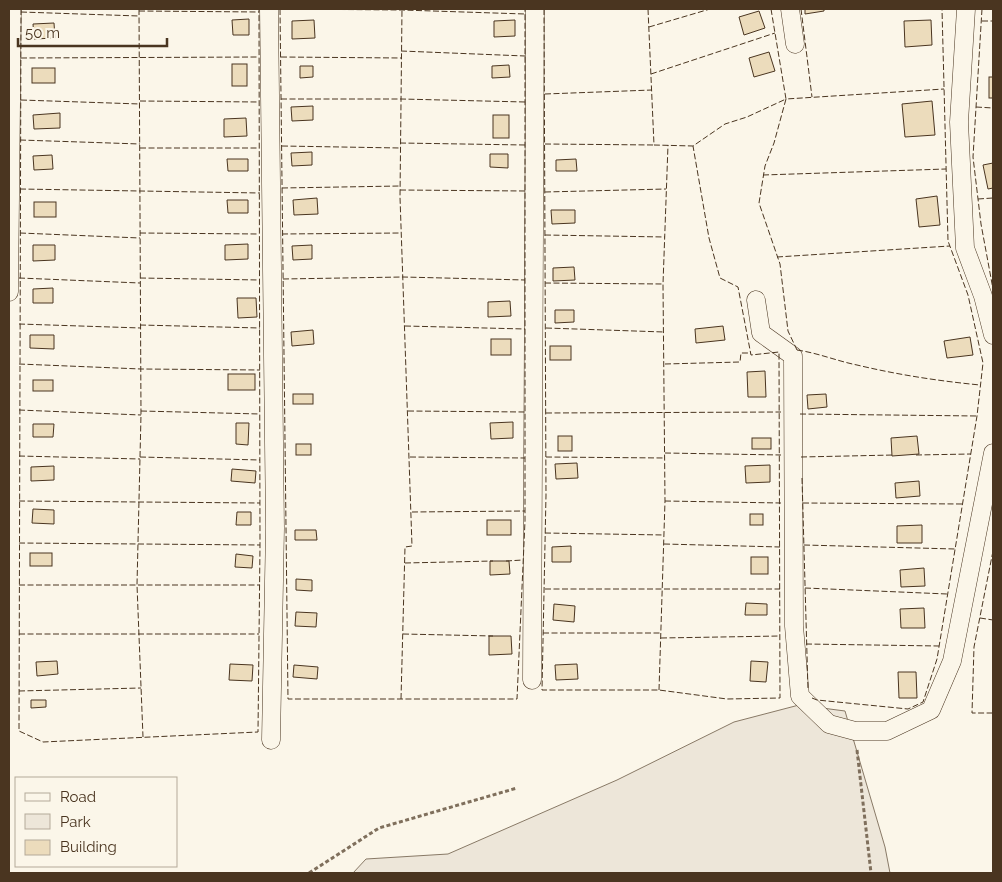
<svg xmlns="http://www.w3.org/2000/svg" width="1002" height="882" viewBox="0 0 1002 882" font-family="Raleway,sans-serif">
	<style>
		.green { fill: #ede6d9; stroke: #887966 }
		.building { fill: #ecdcbc; stroke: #4a3520 }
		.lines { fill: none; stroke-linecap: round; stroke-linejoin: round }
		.street-casing { stroke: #4a3520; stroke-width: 19 }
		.path { stroke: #7f6f5c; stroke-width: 3; stroke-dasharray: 4 2.5; stroke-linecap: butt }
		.street { stroke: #fbf6e9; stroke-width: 18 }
		.fence { stroke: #4a3520; stroke-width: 1; stroke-dasharray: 6 2.5; stroke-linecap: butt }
	</style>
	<rect width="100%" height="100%" fill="#fbf6e9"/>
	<!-- green -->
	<polygon class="green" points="799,705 845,711 885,847 890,873 353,873 366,859 448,854 617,780 734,722"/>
	<!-- building -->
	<g class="building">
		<polygon points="805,9 824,9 824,11 805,14"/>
		<polygon points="759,11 765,28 744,35 739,17"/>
		<polygon points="249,19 249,35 233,35 232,20"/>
		<polygon points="314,20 315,38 292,39 292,21"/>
		<polygon points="515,20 515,36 494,37 494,21"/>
		<polygon points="931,20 932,45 905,47 904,21"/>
		<polygon points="54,23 55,38 34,39 33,24"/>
		<polygon points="769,52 775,71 754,77 749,58"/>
		<rect x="232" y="64" width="15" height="22"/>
		<polygon points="509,65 510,77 492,78 492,66"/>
		<polygon points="300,66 313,66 313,77 300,78"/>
		<rect x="32" y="68" width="23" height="15"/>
		<rect x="989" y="77" width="4" height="21"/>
		<polygon points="932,101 935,135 905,137 902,104"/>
		<polygon points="313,106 313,120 292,121 291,107"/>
		<polygon points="60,113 60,128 34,129 33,115"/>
		<rect x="493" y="115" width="16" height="23"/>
		<polygon points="246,118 247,136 224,137 224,119"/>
		<polygon points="312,152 312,165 292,166 291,153"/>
		<polygon points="490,154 508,154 508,168 490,167"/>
		<polygon points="52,155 53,169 34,170 33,156"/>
		<polygon points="227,159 248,159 248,171 228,171"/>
		<polygon points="576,159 577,171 556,171 556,160"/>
		<polygon points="993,163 993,188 988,189 983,165"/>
		<polygon points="937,196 940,225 919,227 916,199"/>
		<polygon points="317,198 318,214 294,215 293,200"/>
		<polygon points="227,200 248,200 248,213 228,213"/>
		<rect x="34" y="202" width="22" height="15"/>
		<polygon points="551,210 575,210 575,223 552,224"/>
		<polygon points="248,244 248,259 225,260 225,245"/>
		<polygon points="33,245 55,245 55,260 33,261"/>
		<polygon points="312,245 312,259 293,260 292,246"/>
		<polygon points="574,267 575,280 553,281 553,268"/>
		<polygon points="53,288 53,303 33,303 33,289"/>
		<polygon points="237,298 256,298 257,317 238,318"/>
		<polygon points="510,301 511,316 488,317 488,302"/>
		<polygon points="555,310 574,310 574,322 555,323"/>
		<polygon points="723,326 725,340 696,343 695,329"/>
		<polygon points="313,330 314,344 292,346 291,332"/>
		<polygon points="30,335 54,335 54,349 30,348"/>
		<polygon points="970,337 973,355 947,358 944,341"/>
		<rect x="491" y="339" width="20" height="16"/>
		<rect x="550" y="346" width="21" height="14"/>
		<polygon points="765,371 766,397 748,397 747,372"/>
		<rect x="228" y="374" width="27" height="16"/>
		<rect x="33" y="380" width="20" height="11"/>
		<rect x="293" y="394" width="20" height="10"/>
		<polygon points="826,394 827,407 808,409 807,395"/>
		<polygon points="513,422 513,438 491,439 490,423"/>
		<polygon points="236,423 249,423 248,445 236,444"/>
		<polygon points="33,424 54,424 53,437 33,437"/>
		<rect x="558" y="436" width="14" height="15"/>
		<polygon points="917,436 919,454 892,456 891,438"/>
		<rect x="752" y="438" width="19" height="11"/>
		<rect x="296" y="444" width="15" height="11"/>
		<polygon points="577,463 578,478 556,479 555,464"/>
		<polygon points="770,465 770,482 746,483 745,466"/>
		<polygon points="54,466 54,480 31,481 31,467"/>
		<polygon points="232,469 256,471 255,483 231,481"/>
		<polygon points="919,481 920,496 896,498 895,483"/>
		<polygon points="33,509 54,510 54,524 32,523"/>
		<polygon points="237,512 251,512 251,525 236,525"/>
		<rect x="750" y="514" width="13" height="11"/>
		<rect x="487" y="520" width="24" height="15"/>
		<polygon points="922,525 922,543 897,543 897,526"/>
		<polygon points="295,530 316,530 317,540 295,540"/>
		<polygon points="571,546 571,562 552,562 552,547"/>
		<rect x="30" y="553" width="22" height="13"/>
		<polygon points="236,554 253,556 252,568 235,567"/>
		<rect x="751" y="557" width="17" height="17"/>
		<polygon points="490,561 509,561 510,574 490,575"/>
		<polygon points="924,568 925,586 901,587 900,570"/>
		<polygon points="296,579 312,580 312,591 296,590"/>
		<polygon points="746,603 767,604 767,615 745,615"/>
		<polygon points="554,604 575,606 574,622 553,620"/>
		<polygon points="924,608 925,628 901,628 900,609"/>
		<polygon points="296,612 317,613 316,627 295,626"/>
		<polygon points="489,636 511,636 512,654 489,655"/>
		<polygon points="57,661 58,674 37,676 36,662"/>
		<polygon points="751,661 768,662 766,682 750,681"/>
		<polygon points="230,664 253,665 252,681 229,680"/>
		<polygon points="577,664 578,679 556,680 555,665"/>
		<polygon points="294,665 318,667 317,679 293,677"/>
		<polygon points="898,672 916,672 917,698 899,698"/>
		<polygon points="31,700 46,700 46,707 31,708"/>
	</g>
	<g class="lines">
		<defs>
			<g id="street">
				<polyline points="269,9 275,528 271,740"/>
				<polyline points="790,9 795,44"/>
				<polyline points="966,9 959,122 965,248 983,296 993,335"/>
				<polyline points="9,292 12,9"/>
				<polyline points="756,300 761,333 793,356 794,626 800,696 829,724 855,731 887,731 931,710 952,661 993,453"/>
				<polyline points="532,680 535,9"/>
			</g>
		</defs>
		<!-- street casing -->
		<use href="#street" class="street-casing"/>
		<!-- path -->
		<g class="path">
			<polyline points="857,750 871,873"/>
			<polyline points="309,873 379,828 517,788"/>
		</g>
		<!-- street -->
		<use href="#street" class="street"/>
		<!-- fence -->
		<g class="fence">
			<polyline points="21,9 19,731 43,742 258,732 260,545 259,9"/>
			<polyline points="139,9 141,415 137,585 143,737"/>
			<polyline points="280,9 288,699 517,699 525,521 525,9"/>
			<polyline points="280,9 402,10 525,14"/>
			<polyline points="544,9 546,495 542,690 659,690 727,699 780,698 779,352 751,355 738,287 720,278 709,238 693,146"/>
			<polyline points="648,9 654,145 693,146 725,124 747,117 786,99"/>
			<polyline points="771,9 786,99 944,89"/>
			<polyline points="801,9 812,97"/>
			<polyline points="982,9 973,157 981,224 993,289"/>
			<polyline points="139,11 259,12"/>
			<polyline points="21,12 139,16"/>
			<polyline points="982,21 993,21"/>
			<polyline points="649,27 710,9"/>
			<polyline points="401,51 525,56"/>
			<polyline points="281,57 401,58"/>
			<polyline points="21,58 259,57"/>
			<polyline points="651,74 775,33"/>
			<polyline points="545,94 652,90"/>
			<polyline points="281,99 401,99 525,102"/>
			<polyline points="786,99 774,143 765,166 759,203 780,264 788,331 797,350"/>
			<polyline points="21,100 140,104"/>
			<polyline points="140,101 259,102"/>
			<polyline points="976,107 993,108"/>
			<polyline points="20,140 140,144"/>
			<polyline points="400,143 525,145"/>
			<polyline points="545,144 654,145"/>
			<polyline points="282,146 400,148"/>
			<polyline points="140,148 259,148"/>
			<polyline points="763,175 946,169"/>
			<polyline points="282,188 400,186"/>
			<polyline points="20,189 260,193"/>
			<polyline points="400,190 525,191"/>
			<polyline points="545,192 666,189"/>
			<polyline points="978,199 993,198"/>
			<polyline points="20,233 140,238"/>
			<polyline points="140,233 259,234"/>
			<polyline points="282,234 401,233"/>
			<polyline points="545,235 665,237"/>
			<polyline points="777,257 950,246"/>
			<polyline points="19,278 140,283"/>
			<polyline points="140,278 260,280"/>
			<polyline points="283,279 403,277 525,280"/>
			<polyline points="545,283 663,284"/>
			<polyline points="19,324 141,328"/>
			<polyline points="140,325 260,328"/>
			<polyline points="405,326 525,329"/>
			<polyline points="546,328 664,332"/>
			<path d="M797 350C818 353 837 361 857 365 899 375 939 381 980 385"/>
			<polyline points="19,364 141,369 260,370"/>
			<polyline points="665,364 740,362 741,353 751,353"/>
			<polyline points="19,410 141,415"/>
			<polyline points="141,411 260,414"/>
			<polyline points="408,411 525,412"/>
			<polyline points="546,413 781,412"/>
			<polyline points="800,414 977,416"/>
			<polyline points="665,453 781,455"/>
			<polyline points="916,455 971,454"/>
			<polyline points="19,456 140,459"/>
			<polyline points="140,457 260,460"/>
			<polyline points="410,457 525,458"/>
			<polyline points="546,457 665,458"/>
			<polyline points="801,457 894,455"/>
			<polyline points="802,478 808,690"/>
			<polyline points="19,501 260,503"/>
			<polyline points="665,501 781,503"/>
			<polyline points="803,503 962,504"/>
			<polyline points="412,512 525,511"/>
			<polyline points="545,533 664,535"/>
			<polyline points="19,543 260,545"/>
			<polyline points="664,544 780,547"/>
			<polyline points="804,545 955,549"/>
			<polyline points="993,551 974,647 972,713 993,713"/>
			<polyline points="506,561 523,560"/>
			<polyline points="405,563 493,561"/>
			<polyline points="19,585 260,585"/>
			<polyline points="805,588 947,594"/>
			<polyline points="545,589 780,589"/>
			<polyline points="980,618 993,620"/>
			<polyline points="543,633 661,633"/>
			<polyline points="19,634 259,634"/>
			<polyline points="403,634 493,636"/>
			<polyline points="661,638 780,636"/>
			<polyline points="806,644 939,646"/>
			<polyline points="659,690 665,501 663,284 668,145"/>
			<polyline points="19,691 141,688"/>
			<polyline points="812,698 817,700 908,709 923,702 937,659 977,416 983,363 968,295 948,241 942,9"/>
			<polyline points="401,699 405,547 412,546 400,197 402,9"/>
		</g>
	</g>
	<!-- border -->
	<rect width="1002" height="882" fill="none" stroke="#4a3520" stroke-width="20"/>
	<!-- legend -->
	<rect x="15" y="777" width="162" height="90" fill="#fbf6e9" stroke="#b4a999"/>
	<rect x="25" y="793" width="25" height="8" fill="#fbf6e9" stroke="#b4a999"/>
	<text x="60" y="802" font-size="15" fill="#4a3520">Road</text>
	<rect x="25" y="814" width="25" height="15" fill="#ede6d9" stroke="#b4a999"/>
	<text x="60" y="827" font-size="15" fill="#4a3520">Park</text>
	<rect x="25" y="840" width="25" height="15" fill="#ecdcbc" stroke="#b4a999"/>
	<text x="60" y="852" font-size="15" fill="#4a3520">Building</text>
	<!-- scale -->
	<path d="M18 38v8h149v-8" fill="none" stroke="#4a3520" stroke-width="2.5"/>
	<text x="25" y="38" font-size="15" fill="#4a3520" stroke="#fbf6e9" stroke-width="4" paint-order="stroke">50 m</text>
</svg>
